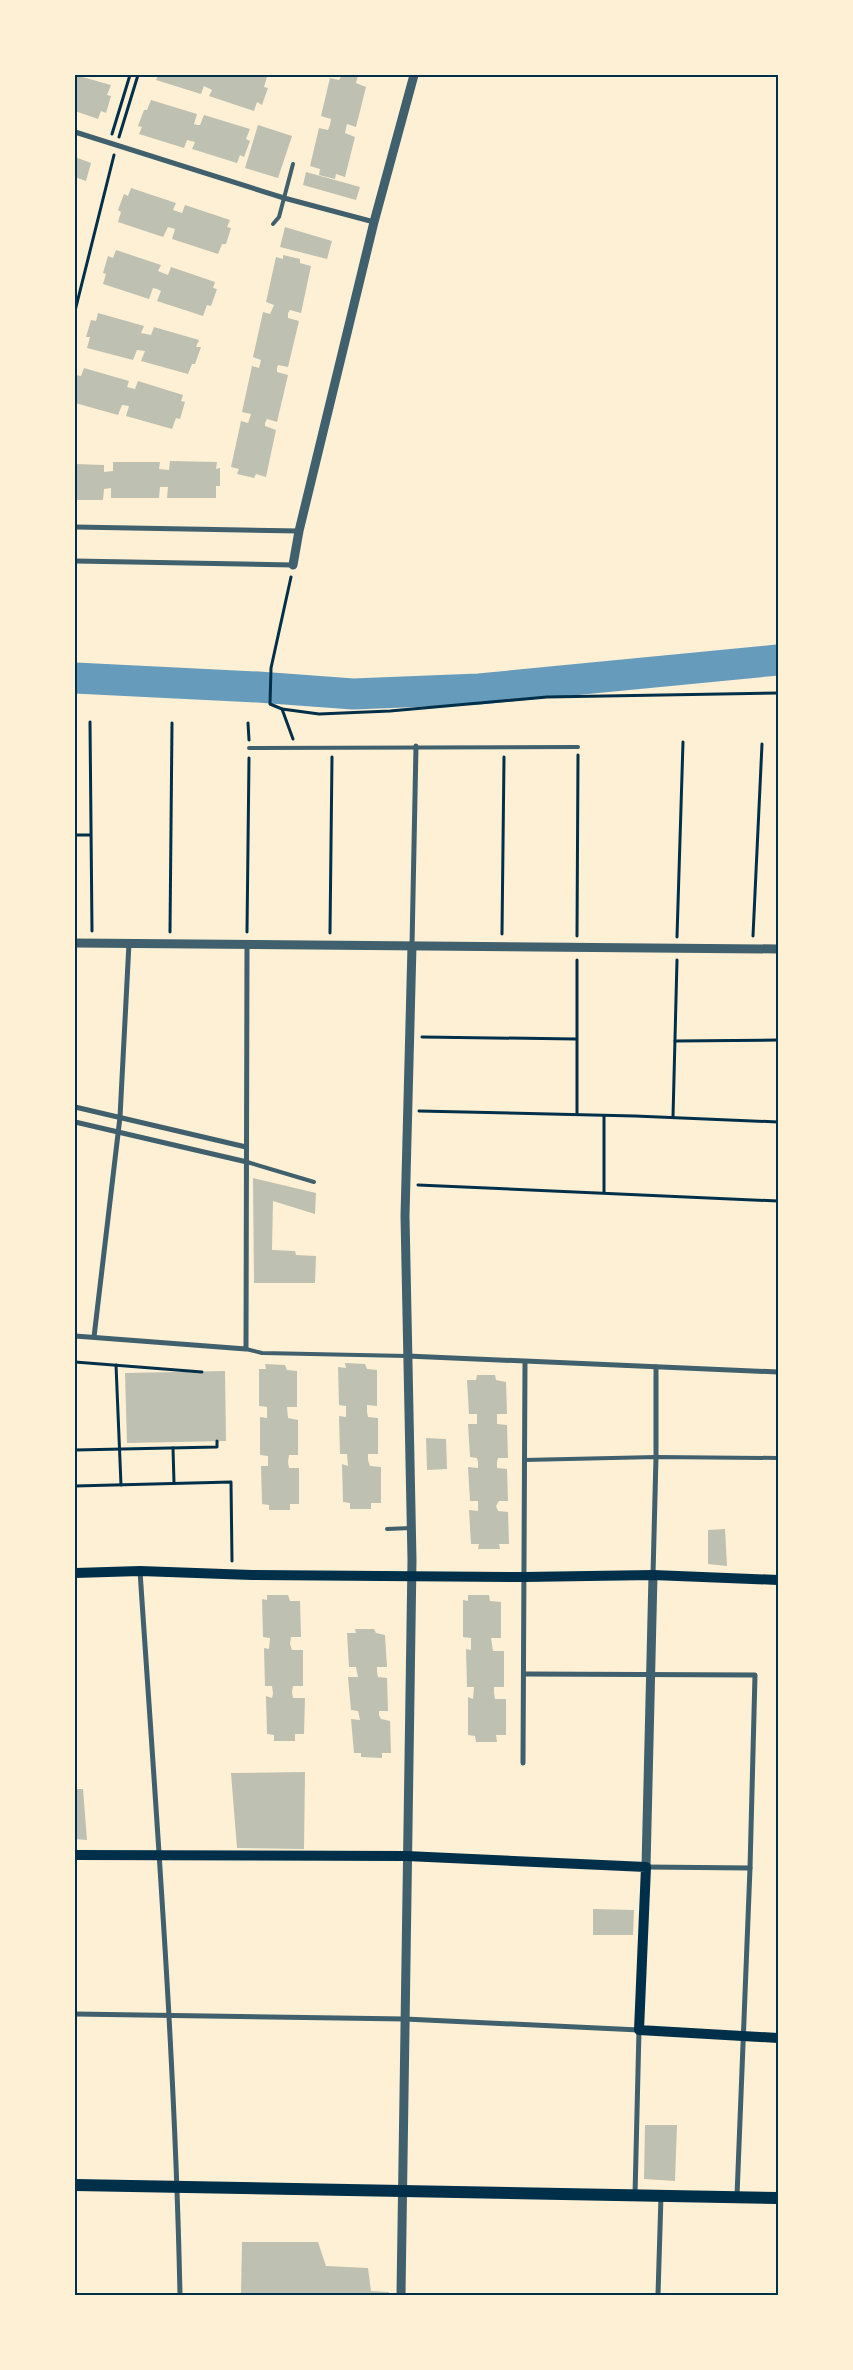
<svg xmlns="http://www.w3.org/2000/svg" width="853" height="2370" viewBox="0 0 853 2370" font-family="'Noto Serif',serif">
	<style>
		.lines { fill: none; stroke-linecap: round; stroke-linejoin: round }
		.river { stroke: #669bbc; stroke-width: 31 }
		.building { fill: #bec0b2 }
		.path { stroke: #003049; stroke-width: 3 }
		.service { stroke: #3f606c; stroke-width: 4 }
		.minor { stroke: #3f606c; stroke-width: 5 }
		.tertiary { stroke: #3f606c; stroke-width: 9 }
		.secondary { stroke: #003049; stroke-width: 10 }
		.primary { stroke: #003049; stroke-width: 12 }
		.neatline { fill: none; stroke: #003049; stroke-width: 2 }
	</style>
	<rect width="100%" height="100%" fill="#fdf0d5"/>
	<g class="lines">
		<!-- river -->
		<polyline class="river" points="75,678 258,687 353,694 479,689 778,660"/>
	</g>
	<!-- building -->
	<g class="building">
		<polygon points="75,75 111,85 107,95 111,96 106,113 101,111 98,119 75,111"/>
		<polygon points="158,75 262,75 267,77 264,87 268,88 262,105 257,102 254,111 209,96 212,90 204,86 201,94 156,80"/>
		<polygon points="342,75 358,75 356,83 366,87 356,127 347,124 345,133 355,137 345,177 336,174 335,179 319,175 320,169 310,166 319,128 328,130 330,125 331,119 321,116 330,78 339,80"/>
		<polygon points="151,100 197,114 194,124 197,125 200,125 204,115 250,129 246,139 250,141 244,157 240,155 237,163 192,149 195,142 187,140 184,148 139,134 142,127 138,126 144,110 147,110"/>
		<polygon points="258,125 292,136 278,178 245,168"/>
		<polygon points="75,157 91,163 86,181 75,177"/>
		<polygon points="306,172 360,187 356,200 303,185"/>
		<polygon points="131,188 176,203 173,210 182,213 185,205 230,220 227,227 231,228 226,244 222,244 218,254 172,239 175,229 168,227 163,237 118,222 121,212 118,210 124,194 128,196"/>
		<polygon points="285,227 332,241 327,259 280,247"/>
		<polygon points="116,250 161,265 158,271 168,275 171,267 215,282 213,288 217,289 211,306 207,305 203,316 157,301 161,291 157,289 153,288 149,299 103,284 106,274 103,273 108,256 113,258"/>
		<polygon points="283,255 300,259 300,263 311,266 301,313 290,310 288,313 288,318 299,321 288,367 278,365 277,368 277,372 288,375 277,422 267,419 265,423 265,426 276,430 266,477 256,474 254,478 237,474 239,469 231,467 241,421 248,423 251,414 242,412 252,366 259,368 261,360 253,357 263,312 270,314 274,305 266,302 276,257 283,259"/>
		<polygon points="98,313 144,326 141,333 151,335 154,327 199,340 196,347 201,347 195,364 192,364 188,374 141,361 145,351 137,350 133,360 87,348 90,337 86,337 91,320 96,321"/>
		<polygon points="84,368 129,381 127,387 135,389 138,381 183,395 181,401 185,402 180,419 176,418 172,429 126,416 129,406 122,405 118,415 75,403 75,379 76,375 81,376"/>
		<polygon points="170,461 217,462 216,469 220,468 220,486 216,486 216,498 167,498 168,487 160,487 159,498 111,498 111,488 104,489 103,500 75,500 75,464 104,465 104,472 113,471 113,462 160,462 159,469 169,470"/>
		<polygon points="253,1178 316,1193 315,1214 273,1201 272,1250 295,1251 296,1255 316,1256 315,1283 254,1283"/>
		<polygon points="345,1363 365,1364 367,1369 377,1370 377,1406 367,1405 367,1412 368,1417 378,1418 378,1454 368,1454 368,1460 370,1466 381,1467 381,1503 371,1503 371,1509 350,1509 350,1503 343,1502 342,1464 348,1466 347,1454 340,1454 339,1416 346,1417 346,1406 339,1405 338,1367 346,1368"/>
		<polygon points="265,1364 285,1365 287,1370 297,1371 297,1407 287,1407 288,1418 298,1420 298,1455 289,1455 288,1462 289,1468 299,1468 299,1504 290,1504 290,1510 269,1510 269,1505 262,1504 261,1466 268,1466 268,1456 260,1455 260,1417 267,1418 267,1407 259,1406 259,1369 266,1369"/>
		<polygon points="225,1371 226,1441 127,1443 125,1373"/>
		<polygon points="477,1375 495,1375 496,1380 506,1382 507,1414 497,1414 497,1424 507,1425 508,1458 498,1458 497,1462 497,1468 507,1469 508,1501 499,1501 496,1506 498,1511 508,1512 509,1544 499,1544 500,1549 478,1549 479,1544 471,1544 469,1510 478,1511 478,1501 470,1501 468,1467 478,1468 478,1462 477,1458 470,1457 468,1424 477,1424 477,1414 469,1414 467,1380 476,1380"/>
		<polygon points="426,1438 446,1439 447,1469 427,1470"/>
		<polygon points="725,1529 727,1566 708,1564 708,1530"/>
		<polygon points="267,1595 288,1595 290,1601 300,1601 301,1637 291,1637 290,1644 292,1650 303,1650 303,1686 293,1686 292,1692 293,1698 305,1698 304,1734 295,1734 295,1741 274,1741 274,1735 267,1734 266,1696 272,1698 273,1693 272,1686 265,1686 264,1648 269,1649 270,1638 263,1637 262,1599 267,1600"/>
		<polygon points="468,1595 489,1595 490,1601 501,1602 501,1638 491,1638 493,1651 504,1651 504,1687 494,1687 494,1693 495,1699 506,1699 506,1735 496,1735 497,1742 476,1742 475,1736 468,1735 468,1697 473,1699 474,1687 467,1687 466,1649 471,1650 471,1638 463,1637 463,1600 468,1601"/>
		<polygon points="355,1629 374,1629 376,1633 385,1635 387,1667 377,1667 377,1672 378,1677 387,1678 388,1711 379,1711 379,1715 381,1719 390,1721 391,1753 382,1753 382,1758 361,1757 361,1753 354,1753 351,1719 360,1720 358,1711 351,1710 348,1677 358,1677 356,1667 349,1667 347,1633 356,1633"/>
		<polygon points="305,1772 304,1849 237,1848 231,1773"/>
		<polygon points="75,1789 83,1789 87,1840 75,1839"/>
		<polygon points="593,1909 634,1910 633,1935 593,1935"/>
		<polygon points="645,2125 677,2125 675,2181 644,2179"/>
		<polygon points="242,2242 318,2242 326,2266 368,2268 371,2291 389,2292 389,2295 241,2295"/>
	</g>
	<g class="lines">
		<!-- path -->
		<g class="path">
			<polyline points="112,134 130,75"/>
			<polyline points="119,137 138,75"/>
			<polyline points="75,311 114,155"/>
			<polyline points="291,577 271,668 270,704 282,709 319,714 390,711 547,697 778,693"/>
			<polyline points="282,709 293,739"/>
			<polyline points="90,722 92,931"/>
			<polyline points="248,723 249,740"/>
			<polyline points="75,835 90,835"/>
			<polyline points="170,932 172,723"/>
			<polyline points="247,932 249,758"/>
			<polyline points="330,933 332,757"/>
			<polyline points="502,934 504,757"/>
			<polyline points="577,936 578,755"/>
			<polyline points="753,936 762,744"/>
			<polyline points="677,937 683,742"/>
			<polyline points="422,1037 576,1039"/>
			<polyline points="675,1041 778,1040"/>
			<polyline points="419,1111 635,1116 778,1122"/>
			<polyline points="577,1114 577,960"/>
			<polyline points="604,1116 604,1192"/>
			<polyline points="673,1117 677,960"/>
			<polyline points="418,1185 778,1201"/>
			<polyline points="75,1362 202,1372"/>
			<polyline points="116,1365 121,1485"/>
			<polyline points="173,1448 174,1483"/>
			<polyline points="75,1450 217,1447 217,1441"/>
			<polyline points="75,1486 231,1482 232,1561"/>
		</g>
		<!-- service -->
		<g class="service">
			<polyline points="273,224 279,217 293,164"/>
			<polyline points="249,748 578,747"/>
			<polyline points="247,1162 314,1182"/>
			<polyline points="246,1349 262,1353 407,1356"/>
			<polyline points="524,1460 656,1457 778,1458"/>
			<polyline points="387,1529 411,1528"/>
		</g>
		<!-- minor -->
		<g class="minor">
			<polyline points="75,132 284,198 374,222"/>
			<polyline points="75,527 299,531"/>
			<polyline points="75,561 293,565"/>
			<polyline points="412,946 416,746"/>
			<polyline points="75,1107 246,1147"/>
			<polyline points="75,1122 247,1162"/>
			<polyline points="75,1336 246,1349 247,945"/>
			<polyline points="94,1337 120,1117 129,943"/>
			<polyline points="407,1356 778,1372"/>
			<path d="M140 1571C156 1812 175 2054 180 2295"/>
			<polyline points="653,1575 656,1457 656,1367"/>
			<polyline points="525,1674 755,1675 750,1868 737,2196"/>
			<polyline points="523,1763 525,1362"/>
			<polyline points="646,1867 750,1868"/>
			<polyline points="75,2014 405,2019 639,2030 635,2195"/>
			<polyline points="658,2295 661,2196"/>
		</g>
		<!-- tertiary -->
		<g class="tertiary">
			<polyline points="293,565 299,531 374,222 414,75"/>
			<polyline points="75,943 778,949"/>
			<polyline points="646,1867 653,1575"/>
			<polyline points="401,2295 412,1560 405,1216 412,946"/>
		</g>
		<!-- secondary -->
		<g class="secondary">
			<polyline points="75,1573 140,1571 252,1575 524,1577 653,1575 778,1580"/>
			<polyline points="75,1855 406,1856 646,1867 639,2030 778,2038"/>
		</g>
		<!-- primary -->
		<polyline class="primary" points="75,2185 778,2198"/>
	</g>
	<!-- border -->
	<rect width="853" height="2370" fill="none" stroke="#fdf0d5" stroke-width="152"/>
	<rect x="76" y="76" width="701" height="2218" class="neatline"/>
</svg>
